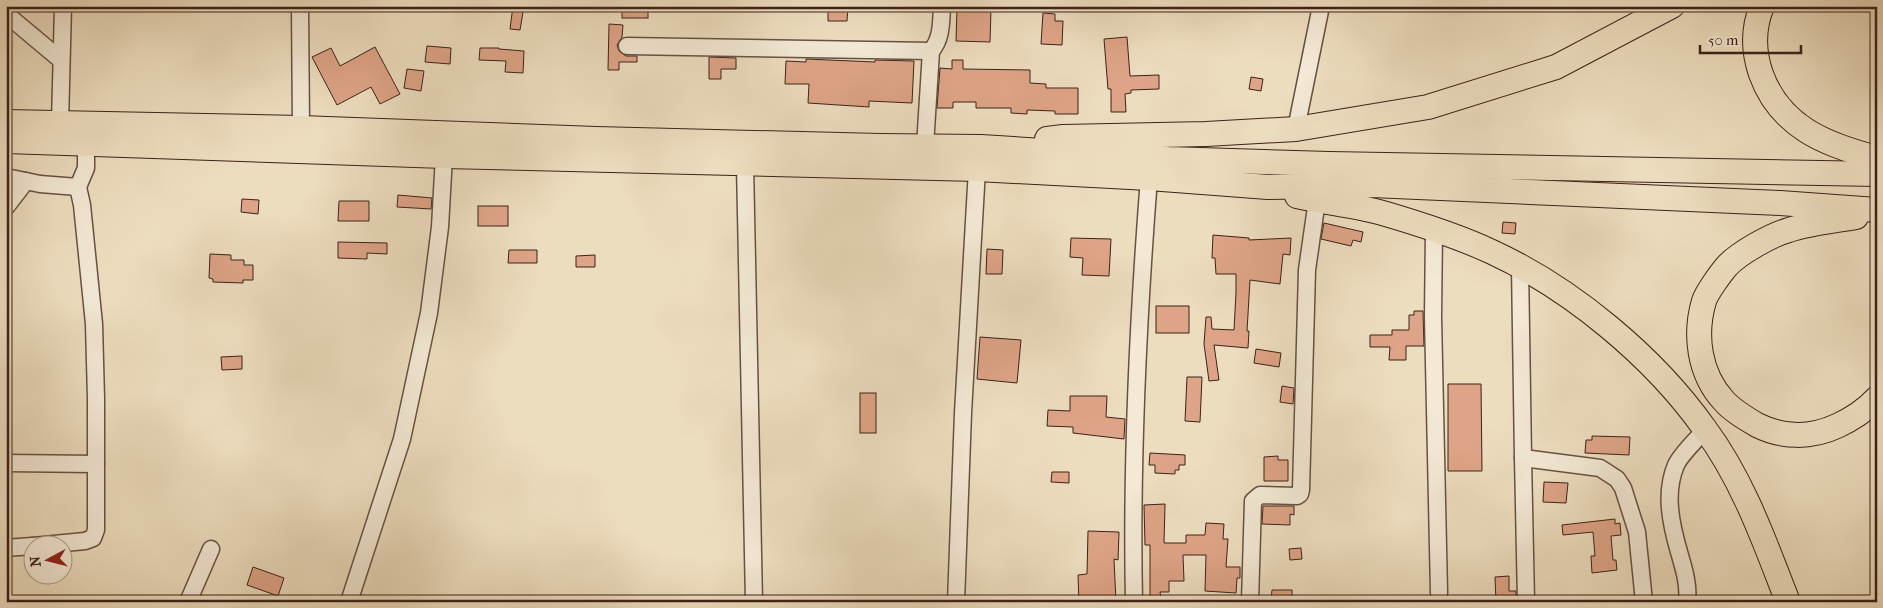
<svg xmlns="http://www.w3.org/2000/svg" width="1883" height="608" viewBox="0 0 1883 608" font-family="'IM FELL French Canon',serif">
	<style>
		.building { fill: #dea487; stroke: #3c2218 }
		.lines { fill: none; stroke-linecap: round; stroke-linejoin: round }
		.minor-casing { stroke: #685142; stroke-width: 19 }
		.highway-casing { stroke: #3c2218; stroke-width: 26 }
		.minor { stroke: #f3e9d5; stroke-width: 16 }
		.highway { stroke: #edddbf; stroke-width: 24 }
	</style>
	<rect width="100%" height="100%" fill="#edddbf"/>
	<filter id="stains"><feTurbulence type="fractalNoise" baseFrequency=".004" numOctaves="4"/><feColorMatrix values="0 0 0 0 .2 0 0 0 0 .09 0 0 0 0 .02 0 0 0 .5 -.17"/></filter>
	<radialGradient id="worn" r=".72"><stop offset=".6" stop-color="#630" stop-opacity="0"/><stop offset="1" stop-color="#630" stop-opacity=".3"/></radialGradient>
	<!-- building -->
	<g class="building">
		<polygon points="513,6 524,6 520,30 510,29"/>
		<rect x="622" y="6" width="26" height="12"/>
		<polygon points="828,6 848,6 847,21 828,21"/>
		<polygon points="957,8 991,9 990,42 956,41"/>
		<polygon points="1043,13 1055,14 1055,21 1063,21 1062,45 1041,44"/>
		<polygon points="609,24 623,25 622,37 617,45 619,51 626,56 637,56 637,62 619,62 619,70 608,70"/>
		<polygon points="1127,37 1130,76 1159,75 1159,89 1131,90 1131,93 1125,94 1126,112 1111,112 1111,89 1108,89 1104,39"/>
		<polygon points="427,46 451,48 450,64 425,62"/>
		<polygon points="375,47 400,94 380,104 371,87 337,105 312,57 331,48 340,66"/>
		<polygon points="480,48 499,48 499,49 524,51 523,73 505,72 506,61 479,60"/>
		<polygon points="709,57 736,58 736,69 721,69 721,79 709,79"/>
		<polygon points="806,59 875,62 875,60 914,61 912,103 869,101 869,107 808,103 809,84 785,84 786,61 806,62"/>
		<polygon points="952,60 963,60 963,69 1030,70 1030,83 1046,84 1046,88 1078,88 1078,114 1055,114 1055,111 1027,110 1027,114 1011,113 1011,108 976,108 976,102 953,102 953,108 937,108 940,68 952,69"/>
		<polygon points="407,69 424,71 421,91 404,88"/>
		<polygon points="1251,77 1263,79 1261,91 1249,89"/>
		<polygon points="398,195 432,198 431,209 397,207"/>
		<polygon points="242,199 259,200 258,214 241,212"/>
		<polygon points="339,201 369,201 369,221 338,221"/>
		<rect x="478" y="206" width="30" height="20"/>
		<polygon points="1503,222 1516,223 1515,234 1502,233"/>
		<polygon points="1324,223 1363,232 1361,242 1353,240 1351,246 1321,239"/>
		<polygon points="1213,235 1249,238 1249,240 1291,238 1290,255 1283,254 1280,284 1250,280 1247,331 1249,331 1248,348 1214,345 1219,380 1209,381 1204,344 1206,317 1211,317 1212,329 1234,330 1236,292 1236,274 1216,274 1215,258 1212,258"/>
		<polygon points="1071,238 1111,239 1109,276 1082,275 1083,258 1070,257"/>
		<polygon points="338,242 387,243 387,254 367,253 367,259 338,258"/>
		<polygon points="987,249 1003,250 1002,274 986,274"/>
		<polygon points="509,250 537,250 537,263 508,263"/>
		<polygon points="210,254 231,255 231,260 244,260 244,265 253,265 253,280 243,280 243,283 213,282 213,279 209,278"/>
		<polygon points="595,255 595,267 576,267 576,256"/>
		<rect x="1156" y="306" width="33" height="27"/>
		<polygon points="1414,311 1423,311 1424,346 1406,346 1406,360 1389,360 1390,347 1370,347 1370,335 1392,335 1392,330 1409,330 1409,315 1414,315"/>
		<polygon points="980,337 1021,340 1017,383 977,379"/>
		<polygon points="1256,349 1281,353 1279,367 1254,363"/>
		<polygon points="242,356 242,369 222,370 221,357"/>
		<polygon points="1187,377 1202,377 1200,422 1185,421"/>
		<polygon points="1448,384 1481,384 1482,471 1448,471"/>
		<polygon points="1282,386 1294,388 1293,404 1280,402"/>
		<rect x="860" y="393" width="16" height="40"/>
		<polygon points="1070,396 1107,396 1106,417 1125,419 1124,439 1073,433 1073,427 1047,426 1048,410 1070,411"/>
		<polygon points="1592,436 1630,437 1629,455 1585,453 1586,440 1592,440"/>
		<polygon points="1150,453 1185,455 1185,465 1179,465 1179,470 1175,470 1175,474 1155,473 1155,465 1149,465"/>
		<polygon points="1278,456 1278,460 1288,460 1288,481 1264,481 1264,457"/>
		<polygon points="1052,472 1069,472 1069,483 1051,482"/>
		<polygon points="1544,482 1568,483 1566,503 1543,502"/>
		<polygon points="1165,504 1164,543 1186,543 1186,535 1205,535 1206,523 1224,524 1223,539 1228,539 1226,567 1240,567 1240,578 1237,578 1236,593 1205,591 1206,555 1183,555 1184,581 1169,581 1169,592 1160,592 1161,598 1150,598 1150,545 1145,545 1144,505"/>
		<polygon points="1263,506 1294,506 1294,515 1290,514 1290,525 1262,524"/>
		<polygon points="1615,519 1615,524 1620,523 1621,535 1611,536 1613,560 1616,560 1617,570 1592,573 1591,556 1595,556 1593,532 1563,535 1562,525"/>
		<polygon points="1088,531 1119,532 1118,560 1114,559 1116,602 1079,602 1078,575 1087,574"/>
		<polygon points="1301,548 1302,559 1290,560 1289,549"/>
		<polygon points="253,567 284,578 278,596 247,585"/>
		<polygon points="1509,576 1509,591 1516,591 1516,602 1496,602 1495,577"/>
		<polygon points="1272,590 1292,590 1292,602 1271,601"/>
	</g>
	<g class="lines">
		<defs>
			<g id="minor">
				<polyline points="300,6 301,128"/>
				<polyline points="6,14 61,60"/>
				<polyline points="627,46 931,51"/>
				<polyline points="60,123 63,6"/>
				<polyline points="1296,129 1321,6"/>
				<path d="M925 146 931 51C942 39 941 22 942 6"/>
				<polyline points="745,164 754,602"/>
				<polyline points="6,177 40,184 78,187 86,168 86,143"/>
				<polyline points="6,207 26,181"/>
				<polyline points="1434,230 1433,317 1439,593"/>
				<polyline points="1520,266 1523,458 1600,468 1617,479 1623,488 1637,532 1644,602"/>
				<polyline points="1523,458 1526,602"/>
				<polyline points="6,463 96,464"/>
				<polyline points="33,546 85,541 93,538 96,530 96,399 94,324 82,205 78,187"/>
				<polyline points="6,548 32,546"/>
				<polyline points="188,602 211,549"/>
				<polyline points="349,602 402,439 429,313 440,227 444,156"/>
				<polyline points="956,602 963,413 977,169"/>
				<path d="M1134 602C1131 461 1138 319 1149 178"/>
				<polyline points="1250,602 1253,501 1260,495 1297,496 1300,494 1301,490 1307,270 1317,200"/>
				<path d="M1687 602C1689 585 1684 569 1679 552 1671 524 1664 493 1676 465 1681 454 1697 439 1706 429"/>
			</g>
			<g id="highway">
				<path d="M1762 6C1753 28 1753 51 1761 74 1780 127 1826 145 1877 158"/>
				<polyline points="6,122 301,128 596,139 880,146 981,147 1168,159 1329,164 1877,174"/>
				<polyline points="1047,139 1063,137 1206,134 1296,129 1428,107 1556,67 1672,6"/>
				<polyline points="6,141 444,156 977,169 1149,178 1268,187 1372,185 1780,203 1877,210"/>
				<path d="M1297 196C1326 203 1357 205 1386 214 1420 224 1460 237 1492 252 1572 289 1654 357 1705 429 1743 480 1765 543 1788 602"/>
				<path d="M1856 217C1834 221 1810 223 1789 230 1771 235 1739 253 1727 266 1721 273 1707 292 1704 301 1694 335 1699 374 1724 401 1733 411 1745 418 1757 425 1783 438 1811 438 1837 426 1852 419 1866 410 1877 398"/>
			</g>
		</defs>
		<!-- minor casing -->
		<use href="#minor" class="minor-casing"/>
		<!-- highway casing -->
		<use href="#highway" class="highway-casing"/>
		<!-- minor -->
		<use href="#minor" class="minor"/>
		<!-- highway -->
		<use href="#highway" class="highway"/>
	</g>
	<!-- margin -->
	<rect width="1883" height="608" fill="none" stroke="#edddbf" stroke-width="25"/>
	<rect x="8" y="8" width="1868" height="593" fill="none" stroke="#3c2218" stroke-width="2.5"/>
	<rect x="12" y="12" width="1858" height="583" fill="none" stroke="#3c2218"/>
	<!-- north arrow -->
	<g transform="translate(48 560) rotate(263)"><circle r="24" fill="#f3e9d5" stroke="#aa9989"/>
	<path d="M0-4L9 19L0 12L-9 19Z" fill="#8f2418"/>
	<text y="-8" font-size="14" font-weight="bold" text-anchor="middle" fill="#3c2218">N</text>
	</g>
	<!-- scale -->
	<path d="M1700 45v8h101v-8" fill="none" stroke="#3c2218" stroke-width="2.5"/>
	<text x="1708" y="45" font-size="15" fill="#3c2218" stroke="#f3e9d5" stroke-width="4" paint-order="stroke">50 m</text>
	<rect width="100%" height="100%" filter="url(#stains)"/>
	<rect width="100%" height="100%" fill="url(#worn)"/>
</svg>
